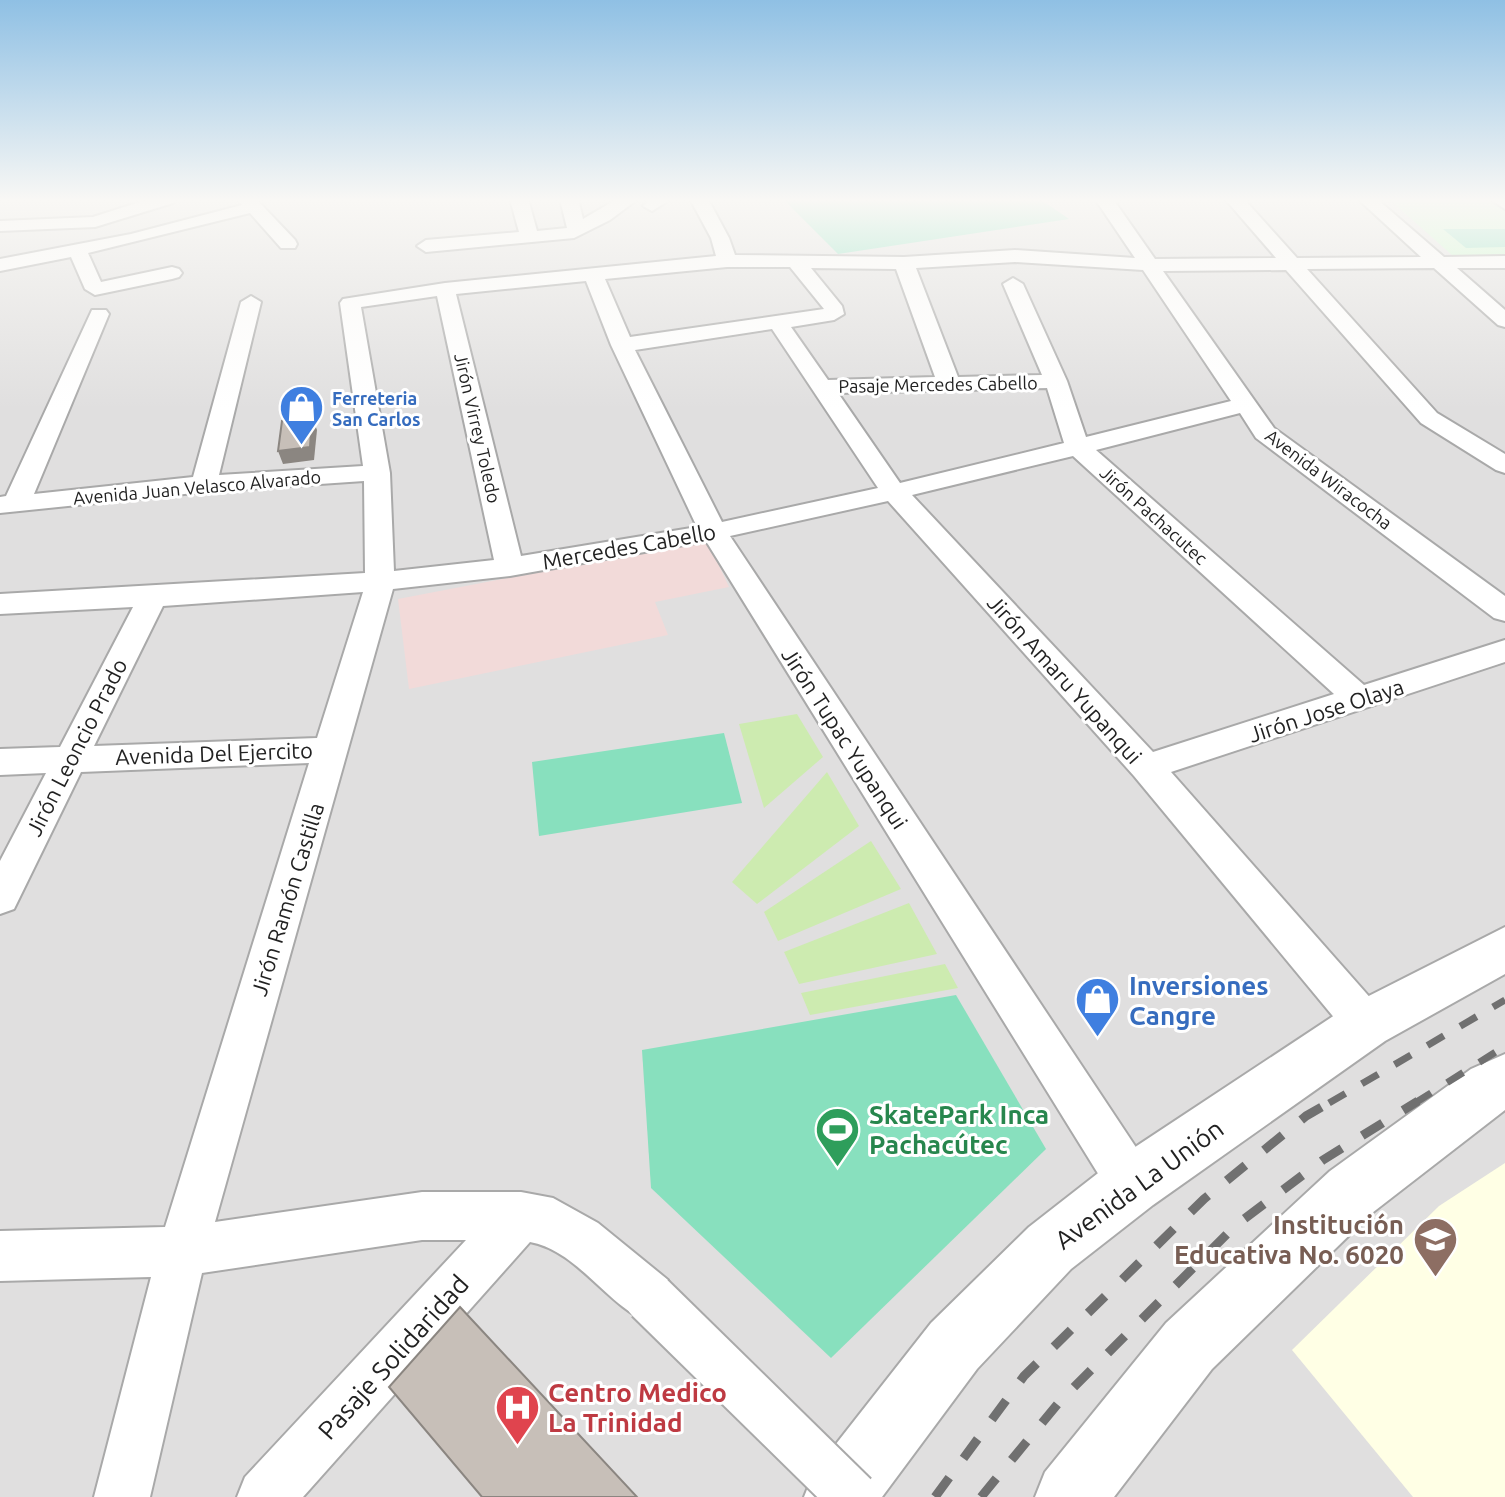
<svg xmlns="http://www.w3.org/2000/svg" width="1505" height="1497" viewBox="0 0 1505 1497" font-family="Ubuntu,sans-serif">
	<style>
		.residential { fill: #e0dfdf }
		.commercial { fill: #f2dad9 }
		.education { fill: #ffffe5 }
		.grass { fill: #cdebb0 }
		.park { fill: #c8facc }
		.pitch { fill: #88e0be }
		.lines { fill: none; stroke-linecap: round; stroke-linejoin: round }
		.minor-casing { stroke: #a9a9a9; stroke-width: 4 }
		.tertiary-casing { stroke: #a9a9a9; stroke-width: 4 }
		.minor { fill: #fff; fill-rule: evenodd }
		.tertiary { fill: #fff; fill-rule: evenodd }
		.rail-far1 { stroke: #707070; stroke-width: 7; stroke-dasharray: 19 19; stroke-linecap: butt }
		.rail { stroke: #707070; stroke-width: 9; stroke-dasharray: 24 24; stroke-linecap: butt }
		.minor-bridge-casing { stroke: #a9a9a9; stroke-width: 54; stroke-linecap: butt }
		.minor-bridge { stroke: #fff; stroke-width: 50 }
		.shaded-wall { fill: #8b8681 }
		.building { fill: #c7bfb8; stroke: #8b8681; stroke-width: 2 }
		.labels { text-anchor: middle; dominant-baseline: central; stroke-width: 6; stroke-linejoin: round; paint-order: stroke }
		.far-street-label { font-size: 18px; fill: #222; stroke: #fff }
		.far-shop-label { font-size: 18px; font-weight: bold; fill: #366cbe; stroke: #fff; text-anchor: start }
		.street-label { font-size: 22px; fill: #222; stroke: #fff }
		.near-shop-label { font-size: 26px; font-weight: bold; fill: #366cbe; stroke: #fff; text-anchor: start }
		.near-leisure-label { font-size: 26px; font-weight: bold; fill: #27864d; stroke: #fff; text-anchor: start }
		.near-street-label { font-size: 26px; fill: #222; stroke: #fff }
		.near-education-label { font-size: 26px; font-weight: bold; fill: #785e54; stroke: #fff; text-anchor: end }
		.near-health-label { font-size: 26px; font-weight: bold; fill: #be3a42; stroke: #fff; text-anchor: start }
	</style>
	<rect width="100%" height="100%" fill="#f2efe9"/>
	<!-- residential -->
	<rect class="residential" x="0" y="199" width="1505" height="1298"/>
	<!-- commercial -->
	<polygon class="commercial" points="707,540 729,587 655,602 668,635 409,689 398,599"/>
	<!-- education -->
	<polygon class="education" points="1505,1163 1505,1497 1413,1497 1292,1350 1439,1206"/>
	<!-- grass -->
	<g class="grass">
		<polygon points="797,714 823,757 764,808 739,724"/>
		<polygon points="827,772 859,826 757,904 732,882"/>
		<polygon points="871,841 901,889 778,941 764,912"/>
		<polygon points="909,903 937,954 799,984 784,952"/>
		<polygon points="945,964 958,988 810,1015 801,993"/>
	</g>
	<!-- park -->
	<polygon class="park" points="1389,199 1491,199 1505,210 1505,257 1453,256"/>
	<!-- pitch -->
	<g class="pitch">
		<polygon points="783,199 1040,199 1069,219 838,254"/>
		<polygon points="1443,229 1505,229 1505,247 1466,248"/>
		<polygon points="724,733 742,803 539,836 532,762"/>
		<polygon points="956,995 1046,1149 831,1358 651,1188 642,1050"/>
	</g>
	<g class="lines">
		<defs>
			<g id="minor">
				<polygon points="149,199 176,199 173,203 95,227 0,231 0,221 93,217"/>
				<polygon points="237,199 256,199 295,240 297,244 295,248 281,248 250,213 88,253 101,282 172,267 179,269 182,273 179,277 172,279 95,295 85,289 71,257 0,271 0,259 131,234 242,205"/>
				<polygon points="510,199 528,199 537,231 567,228 560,199 578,199 583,219 617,199 638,199 610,220 574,238 426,252 417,246 426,240 519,232"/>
				<polygon points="650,199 671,199 652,211 643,206"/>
				<path d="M690 199H708L729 238 735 255 904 257 1015 250 1135 258 1095 199H1113L1155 259 1276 258 1225 199H1244L1297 258 1421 257 1358 199H1377L1444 257 1505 256V268H1457L1505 310V327L1498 325 1434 268 1307 269 1437 413 1505 454V473L1496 470 1421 423 1286 270 1163 271 1274 428 1505 596V621L1494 618 1256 438 1240 413 1096 450 1364 685 1505 640V662L1171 772 1381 1010 1387 1024 1381 1038 1366 1044 1351 1038 1134 776 888 501 730 536 1149 1167 1156 1184 1149 1201 1132 1208 1115 1201 706 541 510 576 393 589 215 1222 422 1192H521L553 1198 598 1223 668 1280 675 1298 668 1316 650 1323C606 1305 578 1251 530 1242L303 1497H237L245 1477 466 1240H422L202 1273 150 1497H94L151 1277 0 1281V1231L165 1227 309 763 81 772 14 909 0 914V861L46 773 0 775V749L60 747 133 607 0 614V594L365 573 364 481 204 492 0 513V497L6 496 92 310H106L109 314 34 494 193 477 241 302 251 296 261 302 219 475 363 466 340 303 343 299 445 283 716 256 711 238ZM1015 262 1143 270 1231 401 1086 437 1067 381 1023 284 1013 278 1003 284 1042 375 958 377 916 268ZM727 267H790L824 309 630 337 605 279ZM811 268 896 269 935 377 828 380 791 327 834 320 844 314 842 306ZM586 281 611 345 697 527 521 556 456 294ZM437 296 494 560 394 571 390 473 361 307ZM772 329 878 488 722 522 635 350ZM1047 388 1064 443 900 483 838 393ZM1073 456 1334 694 1153 752 912 495ZM363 592 317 738 94 746 163 606Z"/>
				<polygon points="1490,199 1505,199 1505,209"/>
			</g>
			<g id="tertiary">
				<polygon points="1505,927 1505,974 1385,1041 1153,1205 1071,1269 977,1369 882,1497 804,1497 814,1472 931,1323 1029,1227 1111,1163 1347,1007"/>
				<polygon points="1505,1054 1505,1110 1372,1213 1212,1369 1114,1497 1035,1497 1045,1472 1166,1323 1330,1171 1471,1069"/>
			</g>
		</defs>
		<!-- minor casing -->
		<use href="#minor" class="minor-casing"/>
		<!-- tertiary casing -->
		<use href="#tertiary" class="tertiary-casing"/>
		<!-- minor -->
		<use href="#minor" class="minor"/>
		<!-- tertiary -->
		<use href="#tertiary" class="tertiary"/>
		<!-- rail-far1 -->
		<g class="rail-far1">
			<polyline points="1329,1103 1505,1000"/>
			<polyline points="1415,1103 1505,1046"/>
		</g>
		<!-- rail -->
		<g class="rail">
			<polyline points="935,1497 1024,1376 1204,1199 1306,1116 1332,1101"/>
			<polyline points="981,1497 1061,1400 1236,1225 1323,1160 1418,1101"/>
		</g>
		<defs>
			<polyline id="minor-bridge" points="650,1298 853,1497"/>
		</defs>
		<!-- minor-bridge casing -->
		<use href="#minor-bridge" class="minor-bridge-casing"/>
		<!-- minor-bridge -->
		<use href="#minor-bridge" class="minor-bridge"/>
	</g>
	<!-- shaded-wall -->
	<polygon class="shaded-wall" points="312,417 317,430 314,460 283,464 278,451"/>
	<!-- building -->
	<g class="building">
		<polygon points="312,417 310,447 278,451 282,421"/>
		<polygon points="460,1307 637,1497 482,1497 389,1387"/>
	</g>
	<!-- sky -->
	<linearGradient id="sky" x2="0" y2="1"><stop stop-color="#8fc0e4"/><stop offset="0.49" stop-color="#f9f8f5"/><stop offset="1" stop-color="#f9f8f5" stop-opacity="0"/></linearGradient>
	<rect width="1505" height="409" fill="url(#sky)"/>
	<!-- icons -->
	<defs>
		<symbol id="shop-pin" viewBox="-11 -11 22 30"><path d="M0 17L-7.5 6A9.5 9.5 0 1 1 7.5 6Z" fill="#3f7fe0" stroke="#fff"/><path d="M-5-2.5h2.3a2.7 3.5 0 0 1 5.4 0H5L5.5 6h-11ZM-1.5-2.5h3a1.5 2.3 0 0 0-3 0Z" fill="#fff"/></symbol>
		<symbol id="stadium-pin" viewBox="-11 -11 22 30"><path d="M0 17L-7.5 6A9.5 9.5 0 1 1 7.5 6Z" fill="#2e9e5b" stroke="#fff"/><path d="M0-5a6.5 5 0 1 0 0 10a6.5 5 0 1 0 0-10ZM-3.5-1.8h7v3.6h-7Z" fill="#fff"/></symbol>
		<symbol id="school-pin" viewBox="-11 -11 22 30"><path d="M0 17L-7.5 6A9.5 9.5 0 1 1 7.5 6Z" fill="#8d6e63" stroke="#fff"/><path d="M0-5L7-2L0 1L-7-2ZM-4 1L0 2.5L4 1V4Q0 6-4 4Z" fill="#fff"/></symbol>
		<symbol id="hospital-pin" viewBox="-11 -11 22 30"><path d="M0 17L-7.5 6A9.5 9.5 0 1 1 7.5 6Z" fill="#e0444e" stroke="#fff"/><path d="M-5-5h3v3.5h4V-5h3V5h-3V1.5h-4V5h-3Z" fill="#fff"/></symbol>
	</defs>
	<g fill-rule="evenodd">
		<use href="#shop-pin" x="276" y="382" width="51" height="69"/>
		<use href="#shop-pin" x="1072" y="974" width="51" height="69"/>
		<use href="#stadium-pin" x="812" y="1104" width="51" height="69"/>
		<use href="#school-pin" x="1410" y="1214" width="51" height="69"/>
		<use href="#hospital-pin" x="492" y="1382" width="51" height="69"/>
	</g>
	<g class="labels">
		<!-- far-street labels -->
		<g class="far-street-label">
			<text transform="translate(938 384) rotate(-1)">Pasaje Mercedes Cabello</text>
			<text transform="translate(478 428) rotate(77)">Jirón Virrey Toledo</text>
			<text transform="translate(1329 479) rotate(37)">Avenida Wiracocha</text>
			<text transform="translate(197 487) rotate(-5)">Avenida Juan Velasco Alvarado</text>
			<text transform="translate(1154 515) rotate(42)">Jirón Pachacutec</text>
		</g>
		<!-- far-shop labels -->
		<g class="far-shop-label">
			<text x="332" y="398">Ferreteria<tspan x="332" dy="21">San Carlos</tspan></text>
		</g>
		<!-- street labels -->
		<g class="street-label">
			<text transform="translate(629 546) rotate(-10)">Mercedes Cabello</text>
			<text transform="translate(1065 679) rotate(48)">Jirón Amaru Yupanqui</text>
			<text transform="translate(1326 710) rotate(-18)">Jirón Jose Olaya</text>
			<text transform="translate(845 738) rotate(57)">Jirón Tupac Yupanqui</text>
			<text transform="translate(76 747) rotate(-63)">Jirón Leoncio Prado</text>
			<text transform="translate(214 753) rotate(-2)">Avenida Del Ejercito</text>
			<text transform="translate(287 899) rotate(-73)">Jirón Ramón Castilla</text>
		</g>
		<!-- near-shop labels -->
		<g class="near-shop-label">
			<text x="1129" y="985">Inversiones<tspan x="1129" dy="30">Cangre</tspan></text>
		</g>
		<!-- near-leisure labels -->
		<g class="near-leisure-label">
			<text x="869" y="1114">SkatePark Inca<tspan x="869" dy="30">Pachacútec</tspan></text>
		</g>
		<!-- near-street labels -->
		<g class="near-street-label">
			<text transform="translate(1139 1184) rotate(-36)">Avenida La Unión</text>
			<text transform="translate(393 1357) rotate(-48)">Pasaje Solidaridad</text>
		</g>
		<!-- near-education labels -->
		<g class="near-education-label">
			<text x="1404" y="1224">Institución<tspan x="1404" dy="30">Educativa No. 6020</tspan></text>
		</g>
		<!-- near-health labels -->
		<g class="near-health-label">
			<text x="548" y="1392">Centro Medico<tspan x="548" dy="30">La Trinidad</tspan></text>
		</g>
	</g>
</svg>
